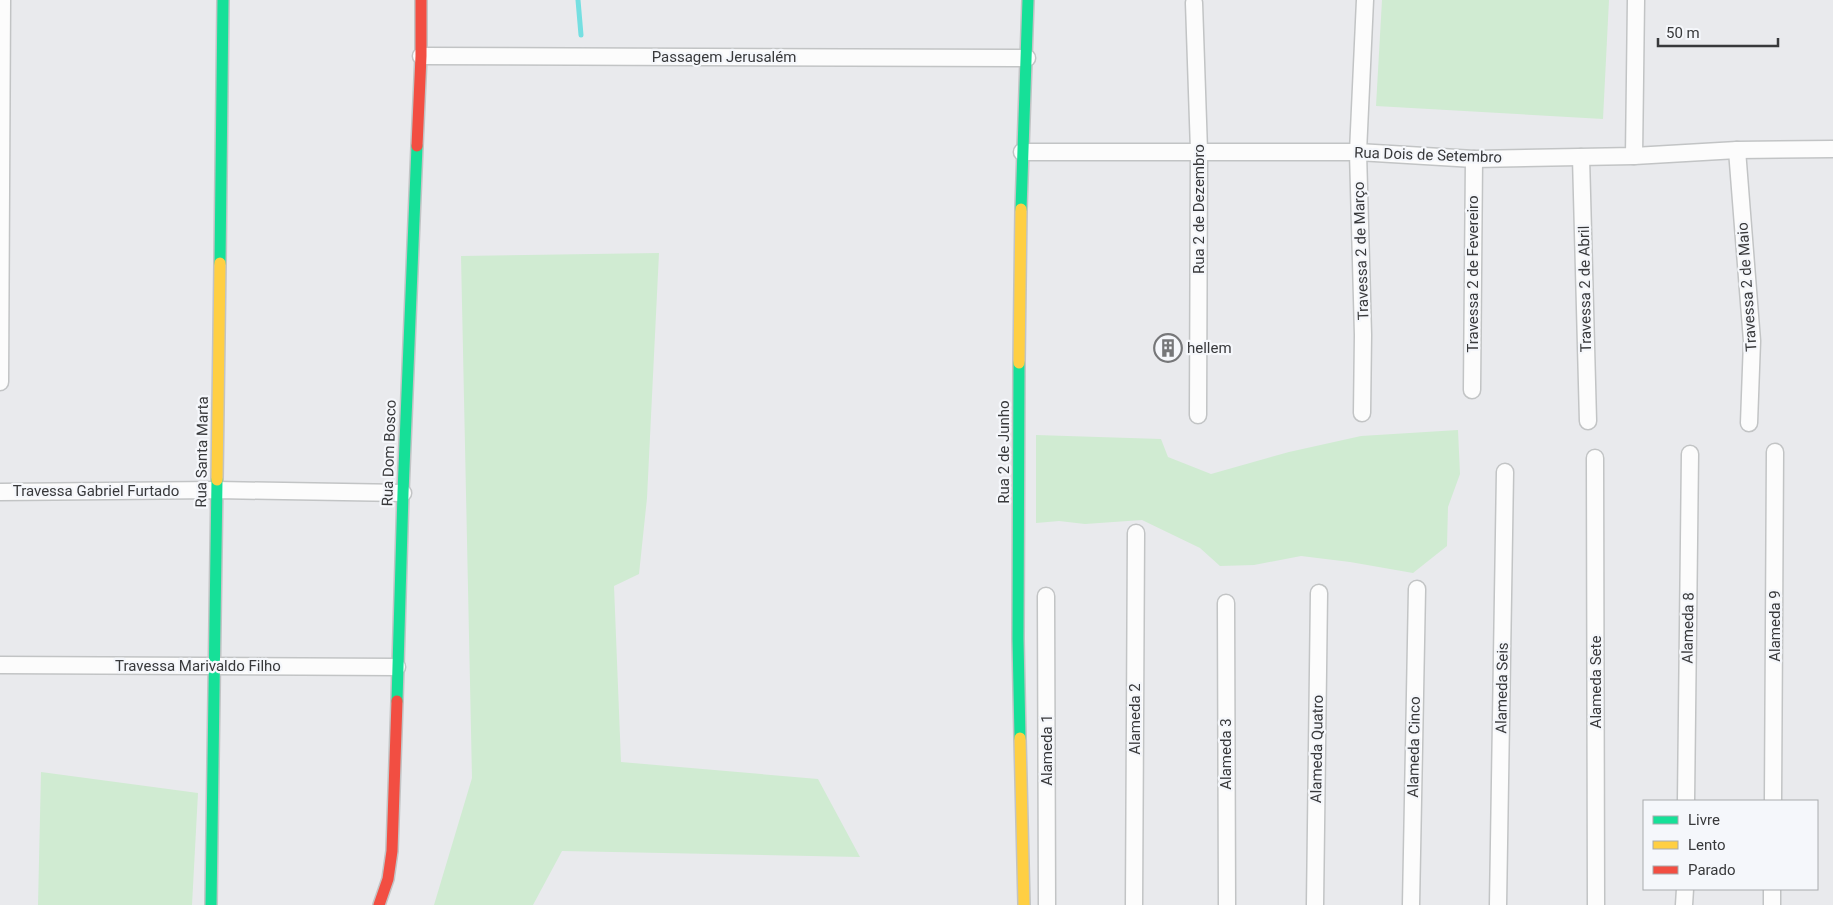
<svg xmlns="http://www.w3.org/2000/svg" width="1833" height="905" viewBox="0 0 1833 905" font-family="Roboto,sans-serif">
	<style>
		.green { fill: #d0ebd2 }
		.lines { fill: none; stroke-linecap: round; stroke-linejoin: round }
		.stream { stroke: #75dfe1; stroke-width: 5 }
		.street-casing { stroke: #c2c4c5; stroke-width: 19 }
		.fast-casing { stroke: #c2c4c5; stroke-width: 14 }
		.slow-casing { stroke: #c2c4c5; stroke-width: 14 }
		.jam-casing { stroke: #c2c4c5; stroke-width: 14 }
		.street { stroke: #fcfcfc; stroke-width: 16 }
		.fast { stroke: #16e098; stroke-width: 11 }
		.slow { stroke: #ffcf43; stroke-width: 11 }
		.jam { stroke: #f24e42; stroke-width: 11 }
		.labels { text-anchor: middle; dominant-baseline: central; stroke-width: 4.5; stroke-linejoin: round; paint-order: stroke }
		.street-label { font-size: 15px; fill: #38393b; stroke: #f5f7fb }
		.poi-label { font-size: 15px; fill: #38393b; stroke: #f5f7fb; text-anchor: start }
	</style>
	<rect width="100%" height="100%" fill="#e9eaed"/>
	<!-- green -->
	<g class="green">
		<polygon points="1382,0 1609,0 1603,119 1376,106"/>
		<polygon points="659,253 647,498 639,574 614,586 621,762 818,779 860,857 562,851 533,905 434,905 472,778 461,256"/>
		<polygon points="1458,430 1460,474 1448,507 1447,546 1413,573 1350,562 1301,556 1254,565 1220,566 1200,548 1142,520 1085,524 1059,521 1036,523 1036,435 1161,439 1168,457 1211,474 1289,452 1361,436"/>
		<polygon points="41,772 198,793 192,905 38,905"/>
	</g>
	<g class="lines">
		<!-- stream -->
		<polyline class="stream" points="578,0 581,35"/>
		<defs>
			<g id="street">
				<polyline points="1194,3 1199,151 1198,415"/>
				<polyline points="421,56 1027,58"/>
				<polyline points="1737,150 1752,341 1749,423"/>
				<polyline points="1022,152 1358,152 1474,159 1634,156 1737,150 1833,149"/>
				<polyline points="1634,156 1636,0"/>
				<polyline points="1581,157 1588,421"/>
				<polyline points="0,382 2,0"/>
				<polyline points="1472,390 1474,159"/>
				<polyline points="1362,413 1363,335 1358,152 1365,0"/>
				<polyline points="1595,458 1596,905"/>
				<polyline points="0,492 217,490 403,493"/>
				<polyline points="1046,596 1047,905"/>
				<polyline points="1226,603 1227,905"/>
				<polyline points="0,665 397,667"/>
				<polyline points="1686,801 1690,454"/>
				<polyline points="1773,801 1775,452"/>
				<polyline points="1134,905 1136,533"/>
				<polyline points="1315,905 1319,593"/>
				<polyline points="1411,905 1417,589"/>
				<polyline points="1498,905 1505,472"/>
				<polyline points="1684,905 1685,889"/>
				<polyline points="1772,905 1772,889"/>
			</g>
			<g id="fast">
				<polyline points="1021,209 1028,0"/>
				<polyline points="220,263 223,0"/>
				<polyline points="1019,363 1018,639 1020,738"/>
				<polyline points="397,701 403,493 417,146"/>
				<polyline points="211,905 217,480"/>
			</g>
			<g id="slow">
				<polyline points="1019,363 1021,209"/>
				<polyline points="217,480 220,263"/>
				<polyline points="1020,738 1024,905"/>
			</g>
			<g id="jam">
				<polyline points="417,146 421,56 421,0"/>
				<polyline points="379,905 388,879 392,851 397,701"/>
			</g>
		</defs>
		<!-- street casing -->
		<use href="#street" class="street-casing"/>
		<!-- fast casing -->
		<use href="#fast" class="fast-casing"/>
		<!-- slow casing -->
		<use href="#slow" class="slow-casing"/>
		<!-- jam casing -->
		<use href="#jam" class="jam-casing"/>
		<!-- street -->
		<use href="#street" class="street"/>
		<!-- fast -->
		<use href="#fast" class="fast"/>
		<!-- slow -->
		<use href="#slow" class="slow"/>
		<!-- jam -->
		<use href="#jam" class="jam"/>
	</g>
	<!-- icons -->
	<defs>
		<symbol id="building-ring" viewBox="-11 -11 22 22"><circle r="9.5" fill="#f5f7fb" stroke="#767779" stroke-width="1.5"/><path d="M-4-6H4V6H1V3H-1V6H-4ZM-2.5-4.3h1.7v1.8h-1.7ZM.8-4.3h1.7v1.8H.8ZM-2.5-1h1.7V.8h-1.7ZM.8-1h1.7V.8H.8Z" fill="#767779"/></symbol>
	</defs>
	<g fill-rule="evenodd">
		<use href="#building-ring" x="1152" y="332" width="32" height="32"/>
	</g>
	<g class="labels">
		<!-- street labels -->
		<g class="street-label">
			<text x="724" y="57">Passagem Jerusalém</text>
			<text transform="translate(1428 155) rotate(2)">Rua Dois de Setembro</text>
			<text transform="translate(1199 209) rotate(-90)">Rua 2 de Dezembro</text>
			<text transform="translate(1361 251) rotate(-92)">Travessa 2 de Março</text>
			<text transform="translate(1473 274) rotate(-90)">Travessa 2 de Fevereiro</text>
			<text transform="translate(1747 287) rotate(-94)">Travessa 2 de Maio</text>
			<text transform="translate(1585 289) rotate(-91)">Travessa 2 de Abril</text>
			<text transform="translate(202 452) rotate(-89)">Rua Santa Marta</text>
			<text transform="translate(1004 452) rotate(-90)">Rua 2 de Junho</text>
			<text transform="translate(389 453) rotate(-88)">Rua Dom Bosco</text>
			<text x="96" y="491">Travessa Gabriel Furtado</text>
			<text transform="translate(1775 626) rotate(-90)">Alameda 9</text>
			<text transform="translate(1688 628) rotate(-89)">Alameda 8</text>
			<text x="198" y="666">Travessa Marivaldo Filho</text>
			<text transform="translate(1596 682) rotate(-90)">Alameda Sete</text>
			<text transform="translate(1502 688) rotate(-89)">Alameda Seis</text>
			<text transform="translate(1135 719) rotate(-90)">Alameda 2</text>
			<text transform="translate(1414 747) rotate(-89)">Alameda Cinco</text>
			<text transform="translate(1317 749) rotate(-89)">Alameda Quatro</text>
			<text transform="translate(1047 750) rotate(-90)">Alameda 1</text>
			<text transform="translate(1226 754) rotate(-90)">Alameda 3</text>
		</g>
		<!-- poi labels -->
		<g class="poi-label">
			<text x="1187" y="348">hellem</text>
		</g>
	</g>
	<!-- legend -->
	<rect x="1643" y="800" width="175" height="90" fill="#f5f7fb" stroke="#a9abae"/>
	<rect x="1653" y="816" width="25" height="8" fill="#16e098" stroke="#a9abae"/>
	<text x="1688" y="825" font-size="15" fill="#38393b">Livre</text>
	<rect x="1653" y="841" width="25" height="8" fill="#ffcf43" stroke="#a9abae"/>
	<text x="1688" y="850" font-size="15" fill="#38393b">Lento</text>
	<rect x="1653" y="866" width="25" height="8" fill="#f24e42" stroke="#a9abae"/>
	<text x="1688" y="875" font-size="15" fill="#38393b">Parado</text>
	<!-- scale -->
	<path d="M1658 38v8h120v-8" fill="none" stroke="#38393b" stroke-width="2.5"/>
	<text x="1666" y="38" font-size="15" fill="#38393b" stroke="#f5f7fb" stroke-width="4" paint-order="stroke">50 m</text>
</svg>
